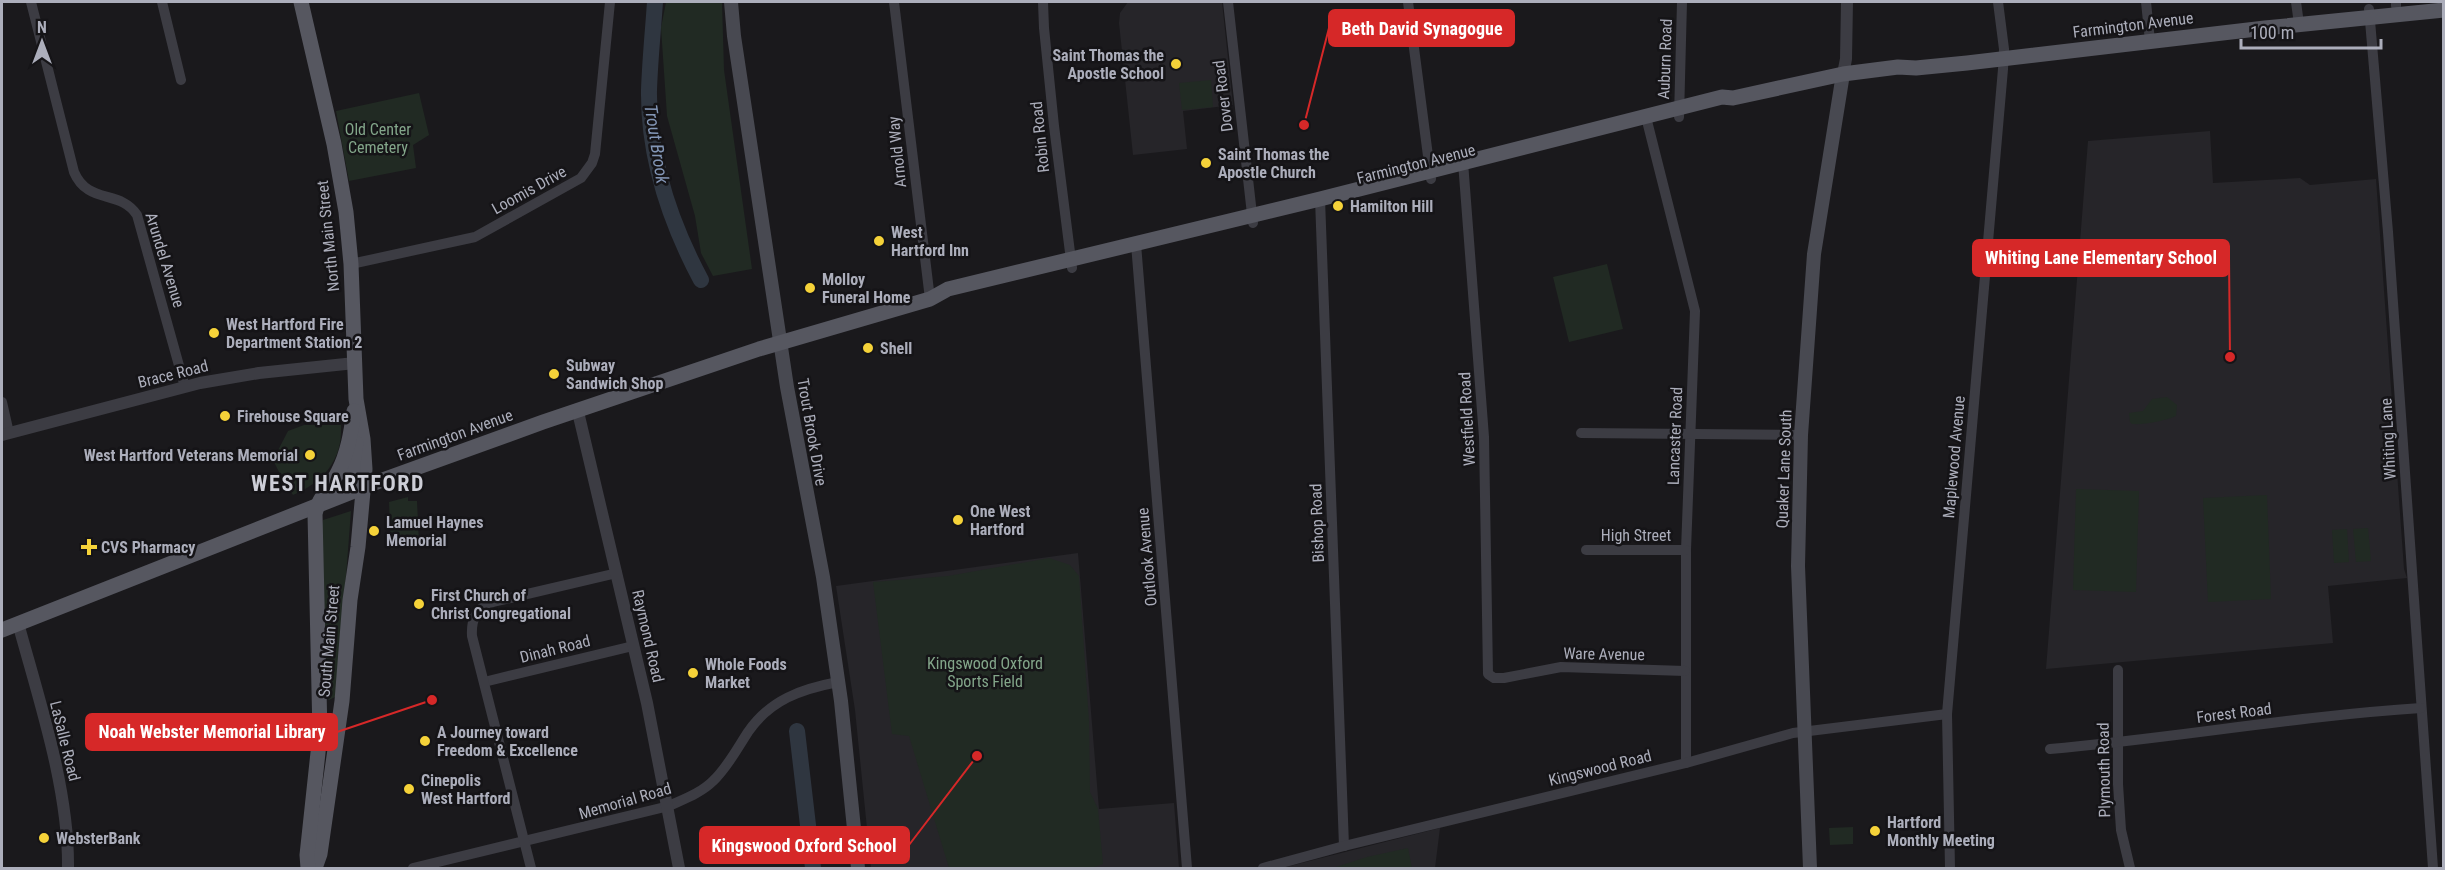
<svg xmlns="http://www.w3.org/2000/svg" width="2445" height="870" viewBox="0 0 2445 870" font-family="'Roboto Condensed',sans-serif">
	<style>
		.built { fill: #262529 }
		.green { fill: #212a23 }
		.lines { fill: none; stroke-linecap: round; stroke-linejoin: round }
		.river { stroke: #2f3640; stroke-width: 16 }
		.minor { stroke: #3c3c43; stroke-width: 10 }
		.tertiary { stroke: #3c3c43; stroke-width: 12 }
		.secondary { stroke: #484951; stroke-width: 14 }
		.primary { stroke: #565760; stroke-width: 15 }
		.poi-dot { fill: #f5d239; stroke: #151417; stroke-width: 2 }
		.labels { text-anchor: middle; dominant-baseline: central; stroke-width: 5; stroke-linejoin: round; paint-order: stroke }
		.street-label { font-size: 16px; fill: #acaebb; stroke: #151417 }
		.poi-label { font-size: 16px; font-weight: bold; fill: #acaebb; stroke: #151417; text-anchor: start }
		.park-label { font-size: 16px; fill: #83a68a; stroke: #151417 }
		.water-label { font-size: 18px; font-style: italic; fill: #8396b6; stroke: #151417 }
		.district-label { font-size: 22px; font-weight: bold; letter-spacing: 1.5px; fill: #cdced7; stroke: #151417 }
		.leader { fill: none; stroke: #d62828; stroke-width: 2 }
		.callout-dot { fill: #d62828; stroke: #151417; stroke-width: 2 }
		.callout { fill: #d62828; stroke: #d62828; stroke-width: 2 }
		.callout-label { font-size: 18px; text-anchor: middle; font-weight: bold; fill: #fff }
	</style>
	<rect width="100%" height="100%" fill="#1a191c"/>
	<!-- built -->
	<g class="built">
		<polygon points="1128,2 1222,2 1233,105 1183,111 1187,149 1133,155 1119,23 1120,13"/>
		<polygon points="2210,131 2213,183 2300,178 2310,185 2376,179 2404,569 2407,578 2328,586 2333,643 2046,669 2088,141"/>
		<polygon points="1078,553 1099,809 1174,803 1179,868 871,868 855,710 836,586"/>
		<polygon points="1440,828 1435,868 1282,868"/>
	</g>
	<!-- green -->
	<g class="green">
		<polygon points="666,2 722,2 724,70 752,269 713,276 701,253 695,216 667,116 661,28"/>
		<polygon points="1211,80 1213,107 1182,110 1179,83"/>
		<polygon points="419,93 429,135 413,145 416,168 349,181 336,111"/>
		<polygon points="1607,264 1623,329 1569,342 1553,277"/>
		<path d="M2167 397 2177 405 2176 416C2164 421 2144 425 2132 424L2130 422 2129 413 2143 411 2152 399Z"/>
		<path d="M304 425H341C343 460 323 482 293 495L281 476 273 460 288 431Z"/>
		<polygon points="2076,489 2139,491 2136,592 2073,590"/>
		<polygon points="2267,495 2271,599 2208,602 2203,498"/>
		<polygon points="408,497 408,501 417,501 419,544 391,549 389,502"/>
		<polygon points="351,511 337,694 335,697 329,700 327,698 320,533 323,520"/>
		<polygon points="2368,528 2371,561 2356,562 2353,529"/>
		<polygon points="2347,529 2349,562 2334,563 2332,530"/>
		<polygon points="1049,558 1070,565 1079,576 1089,721 1090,792 1098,809 1103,864 1091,868 949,868 909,736 892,734 873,582 948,576"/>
		<polygon points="1853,827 1853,844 1830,845 1829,828"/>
		<polygon points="1408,848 1412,868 1333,868 1367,857"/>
	</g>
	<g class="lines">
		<!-- river -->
		<g class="river">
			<path d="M655 2C653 31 650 60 649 90 648 157 670 222 701 280"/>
			<polyline points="797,731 813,868"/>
		</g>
		<!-- minor -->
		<g class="minor">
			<path d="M31 2 74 172C88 205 120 189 137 215L185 387"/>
			<polyline points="162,2 181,80"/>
			<polyline points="894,2 930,299"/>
			<polyline points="1043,2 1044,28 1054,126 1072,268"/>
			<polyline points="1228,2 1253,223"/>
			<polyline points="1408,2 1431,179"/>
			<polyline points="2146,2 2150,41"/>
			<polyline points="2296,2 2299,24"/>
			<polyline points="2396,2 2396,6"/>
			<polyline points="2369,9 2388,232 2433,868"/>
			<polyline points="1646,117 1695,311 1686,550 1686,763"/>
			<polyline points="1679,117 1682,2"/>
			<polyline points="1463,162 1484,437 1488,674 1494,678 1504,678 1561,667 1685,671"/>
			<polyline points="1320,199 1344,846"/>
			<polyline points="1136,244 1187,868"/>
			<polyline points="351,264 475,237 581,178 592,163 595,154 610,2"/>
			<polyline points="2,402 9,433"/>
			<polyline points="1581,433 1801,435"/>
			<polyline points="1586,550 1686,550"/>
			<polyline points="2118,670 2118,784 2121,830 2130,868"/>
			<polyline points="484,682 633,646"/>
			<path d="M2050 749C2174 738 2297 716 2421 708"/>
			<path d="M413 868 669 806C684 799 701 793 713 781 727 768 737 749 748 732 770 700 801 689 838 682"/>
			<path d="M531 868 472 636C471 619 476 608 493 602L617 573"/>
			<polyline points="1263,868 1344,846 1686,763 1793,733 1947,714"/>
			<polyline points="1950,868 1947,714 2003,69 2004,49 1998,2"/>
		</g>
		<!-- tertiary -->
		<g class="tertiary">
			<polyline points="1843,74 1846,59 1847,2"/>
			<polyline points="578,412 647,703 679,868"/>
			<polyline points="2,435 200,383 259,373 355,363"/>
			<path d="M18 623C39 700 69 789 68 868"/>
		</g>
		<!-- secondary -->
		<g class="secondary">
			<polyline points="731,2 734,36 787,387 823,577 841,701 858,868"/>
			<polyline points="1810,868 1798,566 1801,435 1814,254 1843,74"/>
		</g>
		<!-- primary -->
		<g class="primary">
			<polyline points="301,2 334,144 346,212 351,264 356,399 363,439 365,469 358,547 350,600 342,701 320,854 315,868"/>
			<path d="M356 443C355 459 345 480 365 486"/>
			<polyline points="2,630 377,482 543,422 759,349 930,299 948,289 1320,199 1722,97 1733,98 1843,74 1898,67 1916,68 1967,63 2265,28 2444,10"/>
			<path d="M308 868 307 855 320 734 315 514C318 498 331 487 338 472 348 453 351 432 354 411"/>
		</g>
	</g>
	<!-- markers -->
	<g class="poi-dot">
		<circle cx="1176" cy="64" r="6"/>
		<circle cx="1206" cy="163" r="6"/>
		<circle cx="1338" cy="206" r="6"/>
		<circle cx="879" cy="241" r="6"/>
		<circle cx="810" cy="288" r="6"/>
		<circle cx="214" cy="333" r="6"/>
		<circle cx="868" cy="348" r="6"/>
		<circle cx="554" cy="374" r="6"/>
		<circle cx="225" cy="416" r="6"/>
		<circle cx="310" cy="455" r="6"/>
		<circle cx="958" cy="520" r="6"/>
		<circle cx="374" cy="531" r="6"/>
		<path d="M86 538h6v6h6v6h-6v6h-6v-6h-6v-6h6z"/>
		<circle cx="419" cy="604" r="6"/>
		<circle cx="693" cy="673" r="6"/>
		<circle cx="425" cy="741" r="6"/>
		<circle cx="409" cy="789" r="6"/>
		<circle cx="1875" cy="831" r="6"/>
		<circle cx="44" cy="838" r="6"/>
	</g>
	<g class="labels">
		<!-- street labels -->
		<g class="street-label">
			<text transform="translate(2133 25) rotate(-7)">Farmington Avenue</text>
			<text transform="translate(1665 59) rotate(-88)">Auburn Road</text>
			<text transform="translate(1223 96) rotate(-97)">Dover Road</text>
			<text transform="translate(1040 137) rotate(-96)">Robin Road</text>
			<text transform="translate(897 152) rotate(-96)">Arnold Way</text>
			<text transform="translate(1416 164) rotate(-14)">Farmington Avenue</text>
			<text transform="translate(529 190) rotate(-29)">Loomis Drive</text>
			<text transform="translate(328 236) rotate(-96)">North Main Street</text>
			<text transform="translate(165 260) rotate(73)">Arundel Avenue</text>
			<text transform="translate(173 374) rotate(-14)">Brace Road</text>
			<text transform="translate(1467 419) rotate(-93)">Westfield Road</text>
			<text transform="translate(812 432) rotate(80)">Trout Brook Drive</text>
			<text transform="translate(455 435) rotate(-20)">Farmington Avenue</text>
			<text transform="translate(1675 436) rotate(-88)">Lancaster Road</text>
			<text transform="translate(2388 439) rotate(-93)">Whiting Lane</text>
			<text transform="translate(1954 457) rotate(-85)">Maplewood Avenue</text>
			<text transform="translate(1784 469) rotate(-88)">Quaker Lane South</text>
			<text transform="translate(1317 523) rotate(-92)">Bishop Road</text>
			<text x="1636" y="535">High Street</text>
			<text transform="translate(1147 557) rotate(-95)">Outlook Avenue</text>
			<text transform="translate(648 636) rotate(77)">Raymond Road</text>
			<text transform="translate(329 641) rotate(-85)">South Main Street</text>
			<text transform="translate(555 649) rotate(-14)">Dinah Road</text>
			<text transform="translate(1604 654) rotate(1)">Ware Avenue</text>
			<text transform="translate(2234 713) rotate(-7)">Forest Road</text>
			<text transform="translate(65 741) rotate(76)">LaSalle Road</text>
			<text transform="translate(1600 768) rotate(-14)">Kingswood Road</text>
			<text transform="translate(2104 770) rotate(-91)">Plymouth Road</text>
			<text transform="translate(625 801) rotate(-16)">Memorial Road</text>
		</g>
		<!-- poi labels -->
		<g class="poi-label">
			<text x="1164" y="55" text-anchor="end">Saint Thomas the<tspan x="1164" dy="18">Apostle School</tspan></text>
			<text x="1218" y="154">Saint Thomas the<tspan x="1218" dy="18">Apostle Church</tspan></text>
			<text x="1350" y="206">Hamilton Hill</text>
			<text x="891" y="232">West<tspan x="891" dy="18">Hartford Inn</tspan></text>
			<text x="822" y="279">Molloy<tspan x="822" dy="18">Funeral Home</tspan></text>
			<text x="226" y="324">West Hartford Fire<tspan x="226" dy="18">Department Station 2</tspan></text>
			<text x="880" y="348">Shell</text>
			<text x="566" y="365">Subway<tspan x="566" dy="18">Sandwich Shop</tspan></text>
			<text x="237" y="416">Firehouse Square</text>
			<text x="298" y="455" text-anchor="end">West Hartford Veterans Memorial</text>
			<text x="970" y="511">One West<tspan x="970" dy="18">Hartford</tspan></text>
			<text x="386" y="522">Lamuel Haynes<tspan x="386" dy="18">Memorial</tspan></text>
			<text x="101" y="547">CVS Pharmacy</text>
			<text x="431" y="595">First Church of<tspan x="431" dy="18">Christ Congregational</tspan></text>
			<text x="705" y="664">Whole Foods<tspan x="705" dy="18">Market</tspan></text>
			<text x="437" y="732">A Journey toward<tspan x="437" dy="18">Freedom &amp; Excellence</tspan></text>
			<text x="421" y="780">Cinepolis<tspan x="421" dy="18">West Hartford</tspan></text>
			<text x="1887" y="822">Hartford<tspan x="1887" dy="18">Monthly Meeting</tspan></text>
			<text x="56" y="838">WebsterBank</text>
		</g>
		<!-- park labels -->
		<g class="park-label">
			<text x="378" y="129">Old Center<tspan x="378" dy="18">Cemetery</tspan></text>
			<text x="985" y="663">Kingswood Oxford<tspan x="985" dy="18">Sports Field</tspan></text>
		</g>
		<!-- water labels -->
		<g class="water-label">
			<text transform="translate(657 144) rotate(81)">Trout Brook</text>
		</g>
		<!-- district labels -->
		<g class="district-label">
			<text x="338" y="483">WEST HARTFORD</text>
		</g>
	</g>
	<!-- callouts -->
	<path class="leader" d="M1304 125L1329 28M2230 357L2229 258M432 700L337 732M977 756L909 845"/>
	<g class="callout-dot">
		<circle cx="1304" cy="125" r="6"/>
		<circle cx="2230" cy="357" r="6"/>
		<circle cx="432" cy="700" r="6"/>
		<circle cx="977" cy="756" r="6"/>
	</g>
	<g class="callout">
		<rect x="1329" y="10" width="185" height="36" rx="6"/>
		<rect x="1973" y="240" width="256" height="36" rx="6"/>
		<rect x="86" y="714" width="251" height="36" rx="6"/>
		<rect x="700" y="827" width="209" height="36" rx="6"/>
	</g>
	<g class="callout-label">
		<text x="1422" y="35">Beth David Synagogue</text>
		<text x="2101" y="264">Whiting Lane Elementary School</text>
		<text x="212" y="738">Noah Webster Memorial Library</text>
		<text x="804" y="852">Kingswood Oxford School</text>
	</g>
	<!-- border -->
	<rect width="2445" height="870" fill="none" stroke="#acaebb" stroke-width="6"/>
	<!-- north arrow -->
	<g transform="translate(42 42)" stroke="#151417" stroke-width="4.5" paint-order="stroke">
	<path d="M0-4.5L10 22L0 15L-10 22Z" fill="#acaebb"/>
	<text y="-9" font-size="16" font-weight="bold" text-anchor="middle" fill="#acaebb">N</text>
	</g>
	<!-- scale -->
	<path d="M2241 39v9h140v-9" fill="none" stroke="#acaebb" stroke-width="3"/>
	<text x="2250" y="39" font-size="18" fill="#acaebb" stroke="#151417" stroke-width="4.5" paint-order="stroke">100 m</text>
</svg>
